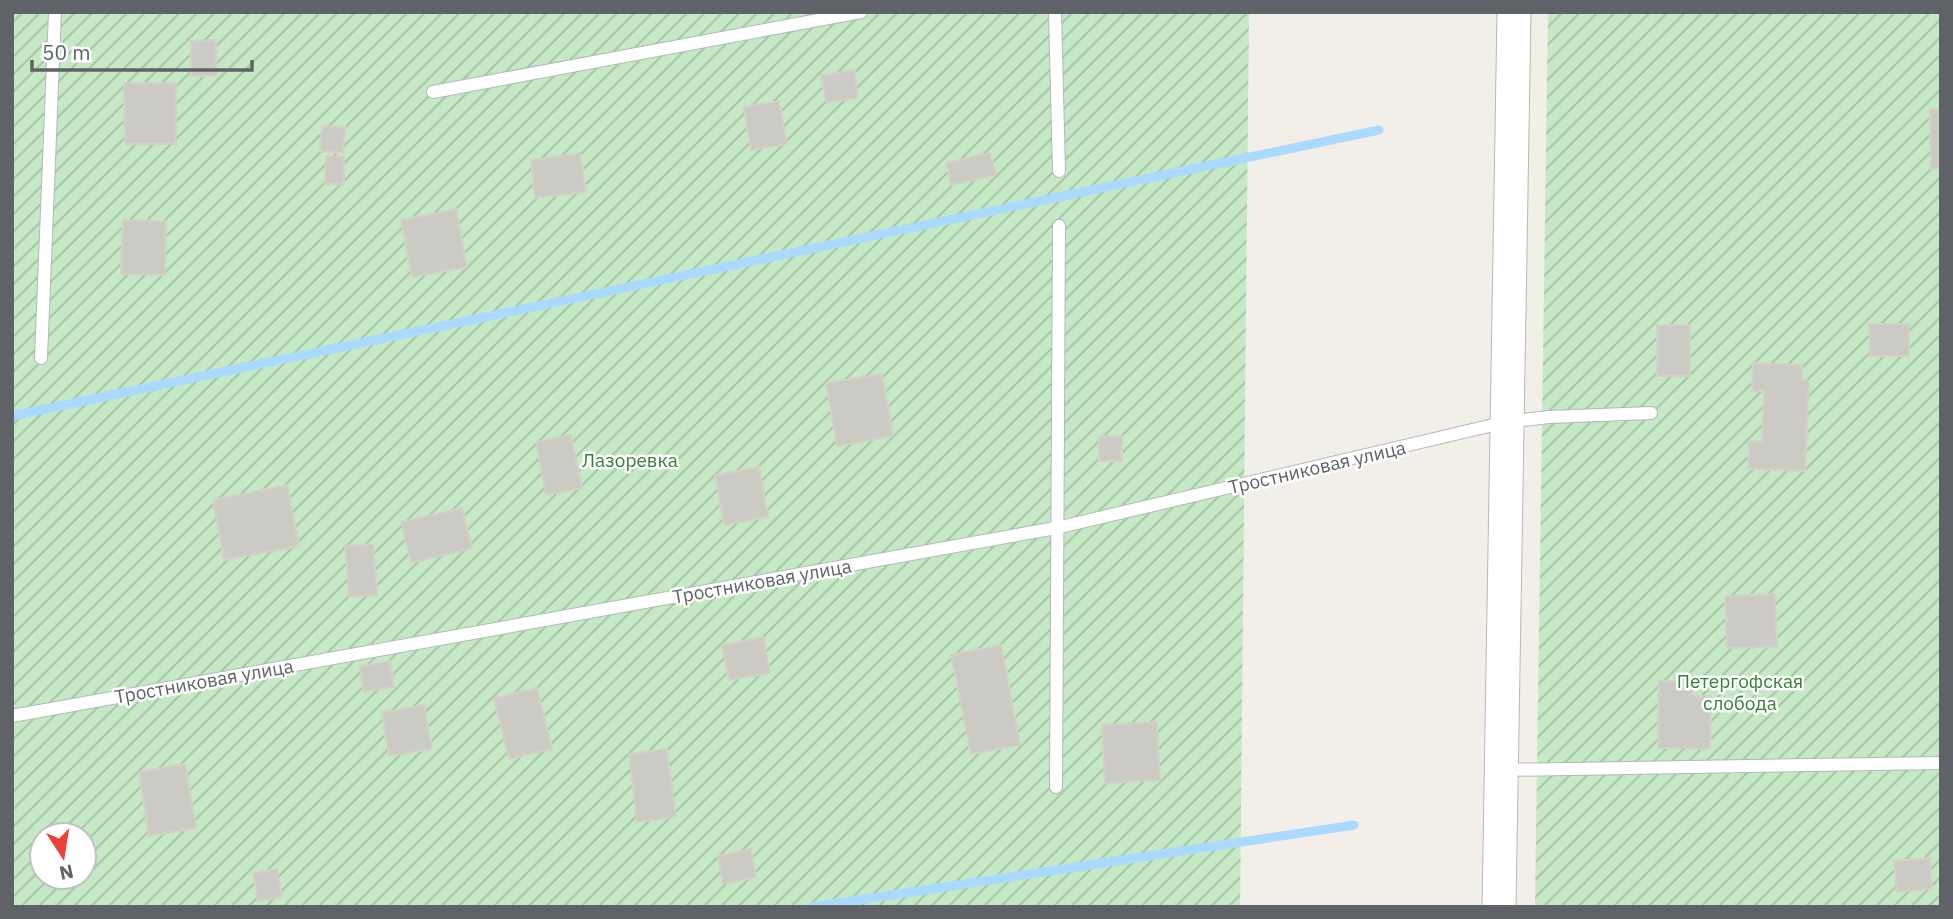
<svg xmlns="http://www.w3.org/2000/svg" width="1953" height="919" viewBox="0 0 1953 919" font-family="'IBM Plex Sans',sans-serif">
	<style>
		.garden { fill: url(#garden-furrows); fill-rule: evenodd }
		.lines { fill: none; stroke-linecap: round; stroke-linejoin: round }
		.stream { stroke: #aadaff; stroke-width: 9 }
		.building { fill: #cccac5; stroke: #d6d1c6; stroke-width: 2 }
		.service-casing { stroke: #b5b8bc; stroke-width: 14 }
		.tertiary-casing { stroke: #b5b8bc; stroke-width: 35 }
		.service { stroke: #fff; stroke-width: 12 }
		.tertiary { stroke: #fff; stroke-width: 33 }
		.labels { text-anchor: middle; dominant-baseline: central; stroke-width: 5; stroke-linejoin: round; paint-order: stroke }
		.park-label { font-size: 19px; fill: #348238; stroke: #fff }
		.street-label { font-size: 19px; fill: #5f6368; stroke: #fff }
	</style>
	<defs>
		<pattern id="garden-furrows" width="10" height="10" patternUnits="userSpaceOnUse" patternTransform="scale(1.75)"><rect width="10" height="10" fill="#c5e8c5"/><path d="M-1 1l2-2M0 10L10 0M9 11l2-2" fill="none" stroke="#a3c0a4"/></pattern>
	</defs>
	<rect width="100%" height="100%" fill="#f1efe8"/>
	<!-- garden -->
	<g class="garden">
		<path d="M12 12H1249L1240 907H12ZM42 835H84V877H42Z"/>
		<polygon points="1548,12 1941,12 1941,907 1535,907"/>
	</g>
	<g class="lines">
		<!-- stream -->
		<g class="stream">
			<polyline points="12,416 1379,130"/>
			<polyline points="812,907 1354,825"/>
		</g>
	</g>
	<!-- building -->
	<g class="building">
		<polygon points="216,40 216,76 191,76 191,41"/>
		<polygon points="854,70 858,98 826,103 821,75"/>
		<polygon points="124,83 176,83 176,144 125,144"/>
		<polygon points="779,101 787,144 751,150 744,107"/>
		<polygon points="1930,109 1941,109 1941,168 1931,169"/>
		<polygon points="322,126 345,127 343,153 320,151"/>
		<polygon points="580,153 586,192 535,198 531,160"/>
		<polygon points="990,153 996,175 951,185 946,163"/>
		<polygon points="326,156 344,157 344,184 325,184"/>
		<polygon points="456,209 467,267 412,277 401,220"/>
		<polygon points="123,220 166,221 165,275 121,274"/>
		<polygon points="1869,324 1909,324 1909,356 1870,356"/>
		<rect x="1657" y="325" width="33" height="51"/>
		<polygon points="1753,363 1802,365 1802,380 1809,381 1805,471 1748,469 1749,441 1762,442 1764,391 1752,391"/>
		<polygon points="882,374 893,436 837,446 826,383"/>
		<polygon points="571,435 582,488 546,495 536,442"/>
		<polygon points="1122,436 1122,461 1099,461 1099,437"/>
		<polygon points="759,467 768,517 724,525 715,475"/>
		<polygon points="287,485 299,546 224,560 213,500"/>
		<polygon points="462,508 472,548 411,563 401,522"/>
		<polygon points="373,544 377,595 349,597 345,546"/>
		<polygon points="1775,594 1777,647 1727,648 1725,596"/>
		<polygon points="763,637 770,673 729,680 722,645"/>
		<polygon points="1001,645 1020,745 971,754 951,655"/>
		<polygon points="390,661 394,687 364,692 360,666"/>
		<polygon points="1659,681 1693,682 1692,696 1711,696 1710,749 1658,748"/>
		<polygon points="537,688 552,749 509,759 494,698"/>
		<polygon points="424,705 432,749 389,756 382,712"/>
		<polygon points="1157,722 1160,780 1105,783 1102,725"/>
		<polygon points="667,749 676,817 637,822 629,754"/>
		<polygon points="185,764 196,828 149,836 139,772"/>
		<polygon points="751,849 756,877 723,884 718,856"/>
		<polygon points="1930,858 1932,889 1897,892 1894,861"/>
		<polygon points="277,869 282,897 258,901 253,873"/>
	</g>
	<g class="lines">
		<defs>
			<g id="service">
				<polyline points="1055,12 1059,171"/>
				<polyline points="433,92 861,12"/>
				<polyline points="41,358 55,12"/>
				<polyline points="12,716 1056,528 1506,422 1549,417 1651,413"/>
				<polyline points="1502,770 1941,763"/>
				<polyline points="1056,787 1059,226"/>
			</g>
			<polyline id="tertiary" points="1499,907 1514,12"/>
		</defs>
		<!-- service casing -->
		<use href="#service" class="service-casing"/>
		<!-- tertiary casing -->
		<use href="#tertiary" class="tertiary-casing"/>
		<!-- service -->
		<use href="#service" class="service"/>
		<!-- tertiary -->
		<use href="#tertiary" class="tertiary"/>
	</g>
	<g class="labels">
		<!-- park labels -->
		<g class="park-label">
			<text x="630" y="460">Лазоревка</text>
			<text x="1740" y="681">Петергофская<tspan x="1740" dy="22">слобода</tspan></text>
		</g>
		<!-- street labels -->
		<g class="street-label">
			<text transform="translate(1317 467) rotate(-13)">Тростниковая улица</text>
			<text transform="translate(762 581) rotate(-10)">Тростниковая улица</text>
			<text transform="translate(204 681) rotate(-10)">Тростниковая улица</text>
		</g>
	</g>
	<!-- border -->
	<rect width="1953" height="919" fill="none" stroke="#5f6368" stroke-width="28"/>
	<!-- north arrow -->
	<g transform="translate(63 856) rotate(168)"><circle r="33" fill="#ffffff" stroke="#bfc1c3" stroke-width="2"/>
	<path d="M0-5L12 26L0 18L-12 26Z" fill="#ea4335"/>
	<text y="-10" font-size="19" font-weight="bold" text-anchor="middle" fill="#5f6368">N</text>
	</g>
	<!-- scale -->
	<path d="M32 60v10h220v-10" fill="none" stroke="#5f6368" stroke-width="3.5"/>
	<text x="42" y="60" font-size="21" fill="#5f6368" stroke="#ffffff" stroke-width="5" paint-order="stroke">50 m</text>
</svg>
